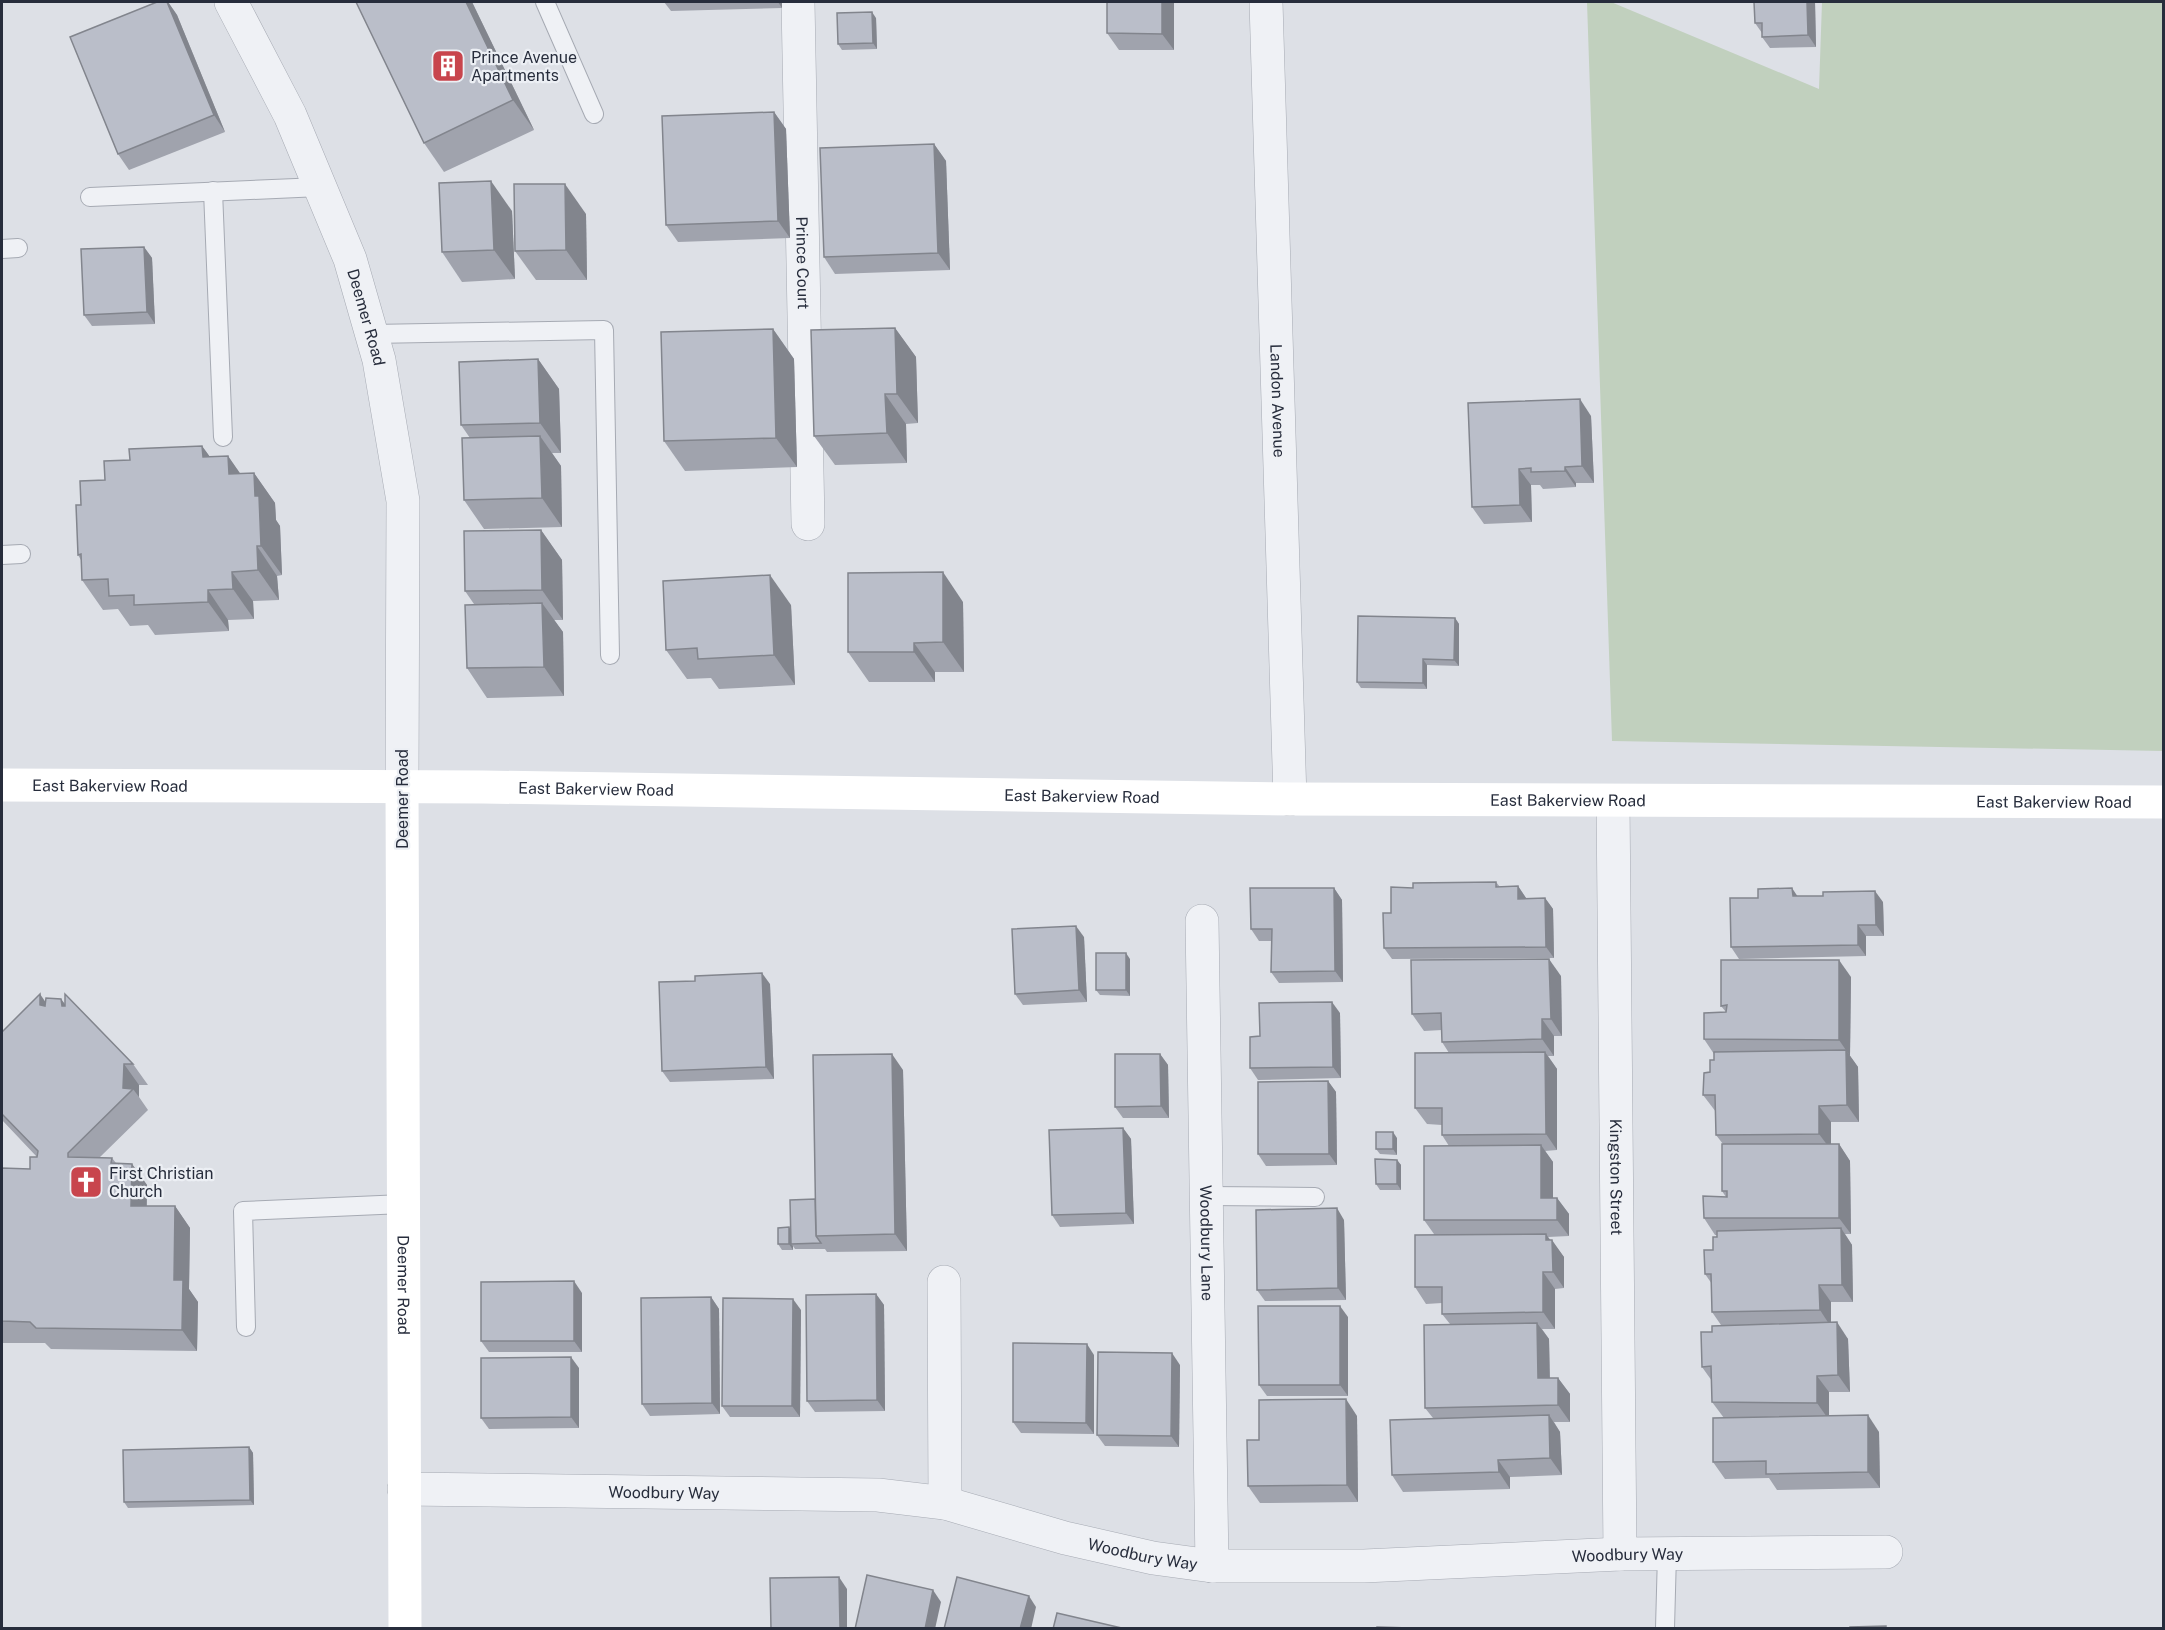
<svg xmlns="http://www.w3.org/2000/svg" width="2165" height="1630" viewBox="0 0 2165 1630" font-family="'Public Sans',sans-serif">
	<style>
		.green { fill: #c1d0be }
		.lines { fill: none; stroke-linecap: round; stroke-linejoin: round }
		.lane-casing { stroke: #a6aab3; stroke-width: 20 }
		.street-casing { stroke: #a6aab3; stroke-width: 34 }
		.lane { stroke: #eff1f5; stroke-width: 18 }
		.street { stroke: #eff1f5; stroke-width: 33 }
		.secondary { stroke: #fff; stroke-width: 33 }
		.wall { fill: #a0a3ad }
		.shaded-wall { fill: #82858d }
		.building { fill: #babec9; stroke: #82858d; stroke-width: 1.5 }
		.labels { text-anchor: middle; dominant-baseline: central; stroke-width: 4.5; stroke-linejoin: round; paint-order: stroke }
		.poi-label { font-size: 16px; fill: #272d3c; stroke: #eceff4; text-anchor: start }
		.street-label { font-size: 16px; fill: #272d3c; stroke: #eceff4 }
	</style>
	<rect width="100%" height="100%" fill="#dde0e6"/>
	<!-- green -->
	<polygon class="green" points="1587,2 1611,2 1819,89 1822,2 2163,2 2163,751 1612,741"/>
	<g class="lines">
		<defs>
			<g id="lane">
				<polyline points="545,2 594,114"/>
				<polyline points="213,191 223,437"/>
				<polyline points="90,197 320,187"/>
				<polyline points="2,249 18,248"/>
				<polyline points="372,334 604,330 610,655"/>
				<polyline points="2,555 21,554"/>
				<polyline points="1206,1196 1315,1197"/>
				<polyline points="246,1327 243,1211 403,1204"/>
				<polyline points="1665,1628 1667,1554"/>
			</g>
			<g id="street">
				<path id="s1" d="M231 2 290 115 350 259 379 360 403 501 402 787"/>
				<path id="s2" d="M798 2 808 524"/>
				<path id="s3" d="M1266 2 1290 799"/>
				<path id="s4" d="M1613 801 1620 1554"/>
				<path id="s5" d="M1202 921 1212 1566"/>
				<polyline points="944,1282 945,1503"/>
				<path id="s6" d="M404 1489 878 1495 945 1503 1065 1538 1153 1558 1212 1566H1364L1620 1554 1886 1552"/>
			</g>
		</defs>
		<!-- lane casing -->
		<use href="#lane" class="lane-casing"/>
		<!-- street casing -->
		<use href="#street" class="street-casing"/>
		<!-- lane -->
		<use href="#lane" class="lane"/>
		<!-- street -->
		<use href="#street" class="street"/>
		<!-- secondary -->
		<g class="secondary">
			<path id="s7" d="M2 785 483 787 1290 799 2164 802"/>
			<path id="s8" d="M402 787 405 1628"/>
		</g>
	</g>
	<!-- wall -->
	<g class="wall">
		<polygon points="157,2 168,2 177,15 225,132 129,170 118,154"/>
		<polygon points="356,2 472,2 534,130 444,172 424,143"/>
		<polygon points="664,2 782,2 782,8 671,11"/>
		<polygon points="1174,2 1174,50 1119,50 1107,33"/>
		<polygon points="1815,2 1816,47 1770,48 1762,37 1762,33 1755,23"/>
		<polygon points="876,18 877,49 842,50 838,44"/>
		<polygon points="774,112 786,129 790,238 678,242 666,225"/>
		<polygon points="934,144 946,161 950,270 835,274 824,257"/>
		<polygon points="512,211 515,279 462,282 442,252"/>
		<polygon points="586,214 587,280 536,280 515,251"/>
		<polygon points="144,247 152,258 155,324 92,326 84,315"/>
		<polygon points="895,328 916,357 918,423 906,424 907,463 835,465 814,436"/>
		<polygon points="773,329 794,359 797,467 685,471 664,441"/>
		<polygon points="538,359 559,389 561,453 552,453 561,466 562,527 484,529 464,500 470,438 461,425"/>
		<polygon points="1468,403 1591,416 1594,483 1576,483 1576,487 1543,489 1540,485 1531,485 1532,522 1484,524 1472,507"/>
		<polygon points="202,446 210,457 228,456 240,474 254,473 275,503 276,520 280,526 282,575 277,576 279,600 253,601 254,619 228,620 229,631 155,635 148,625 130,626 118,609 103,610 82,580 81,560 78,555 81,505 105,480 130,460"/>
		<polygon points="541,530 562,560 563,620 554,620 563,632 564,696 487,698 467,668 474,604 465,591"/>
		<polygon points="963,602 964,672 935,672 935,682 869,682 848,652"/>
		<polygon points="791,605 795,685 719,689 711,678 687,679 666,650"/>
		<polygon points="1455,618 1459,624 1459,666 1427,665 1427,689 1361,688 1357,682"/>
		<polygon points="1496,882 1500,887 1518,886 1526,898 1545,898 1553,909 1554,958 1392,959 1384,948 1391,913 1413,888"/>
		<polygon points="1334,888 1342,900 1343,982 1279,983 1271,972 1272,941 1259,941 1251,929"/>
		<polygon points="1798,896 1883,902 1884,936 1866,936 1866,956 1739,959 1731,947"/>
		<polygon points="1084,937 1087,1002 1023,1005 1015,994"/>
		<polygon points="1130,959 1130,996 1100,995 1096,990"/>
		<polygon points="1561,976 1562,1036 1554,1036 1554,1056 1548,1056 1557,1069 1557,1150 1545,1151 1553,1162 1553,1198 1557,1198 1569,1214 1569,1236 1548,1237 1564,1257 1564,1288 1555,1289 1555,1329 1542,1329 1549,1339 1550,1378 1558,1378 1570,1394 1570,1422 1554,1422 1560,1432 1562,1475 1510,1477 1510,1489 1403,1492 1392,1475 1433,1418 1425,1408 1450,1324 1442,1314 1442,1303 1426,1304 1415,1287 1434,1234 1424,1220 1449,1146 1442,1135 1442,1125 1427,1124 1415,1108 1449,1053 1442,1042 1442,1030 1424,1031 1412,1014"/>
		<polygon points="1851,977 1850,1056 1858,1067 1859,1122 1831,1122 1831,1144 1839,1144 1850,1161 1851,1234 1845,1234 1852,1245 1853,1302 1831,1302 1831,1322 1848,1339 1850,1392 1829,1392 1829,1416 1879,1432 1880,1488 1777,1490 1769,1478 1725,1479 1713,1462 1724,1418 1712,1402 1712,1381 1702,1367 1712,1332 1721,1325 1712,1312 1712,1284 1705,1274 1713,1250 1717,1235 1715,1235 1704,1218 1726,1197 1722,1191 1723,1144 1716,1135 1716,1112 1703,1095 1714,1060 1714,1054 1704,1039 1726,1012 1721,1006"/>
		<polygon points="770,984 774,1079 670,1082 662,1071"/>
		<polygon points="61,999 65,1004 133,1064 148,1085 139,1085 139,1097 148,1110 99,1158 112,1158 116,1163 132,1164 147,1185 147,1206 175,1206 190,1228 189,1289 198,1302 197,1351 51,1349 45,1343 2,1343 2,1168 30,1169 37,1157 2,1120 2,1032 46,1002"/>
		<polygon points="1340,1013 1341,1078 1258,1080 1250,1068 1260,1036"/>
		<polygon points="1160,1054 1168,1065 1169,1118 1123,1118 1115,1107"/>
		<polygon points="903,1070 907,1251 827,1252 825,1249 795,1249 793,1246 793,1250 782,1250 778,1244 789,1227 791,1231 815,1199"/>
		<polygon points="1328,1081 1336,1092 1337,1165 1266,1166 1258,1154"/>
		<polygon points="1123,1128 1131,1139 1134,1224 1060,1227 1052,1215"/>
		<polygon points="1397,1138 1397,1155 1380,1154 1376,1149"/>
		<polygon points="1397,1160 1401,1165 1401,1190 1380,1190 1376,1184"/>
		<polygon points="1344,1220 1346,1300 1265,1301 1257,1290"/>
		<polygon points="582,1293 582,1352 489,1352 481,1341"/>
		<polygon points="876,1294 884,1305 885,1411 815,1412 807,1401"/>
		<polygon points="711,1297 719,1309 720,1414 650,1416 642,1404"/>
		<polygon points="801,1310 800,1417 730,1417 722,1406"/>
		<polygon points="1348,1317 1348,1396 1267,1396 1259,1385"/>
		<polygon points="1094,1355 1094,1434 1021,1433 1013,1422"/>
		<polygon points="1180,1365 1179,1447 1105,1446 1097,1435"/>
		<polygon points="579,1368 579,1428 489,1429 481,1418"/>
		<polygon points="1357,1416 1358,1502 1260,1503 1248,1486 1259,1440"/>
		<polygon points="249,1447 253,1453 254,1505 128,1508 124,1502"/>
	</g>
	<!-- shaded-wall -->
	<g class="shaded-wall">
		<polygon points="167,2 168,2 177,15 225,132 214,115"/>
		<polygon points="466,2 472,2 534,130 513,100"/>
		<polygon points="778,2 782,2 782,8"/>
		<polygon points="1162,2 1174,2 1174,50 1162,34"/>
		<polygon points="1807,2 1815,2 1816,47 1808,35"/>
		<polygon points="872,12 876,18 877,49 873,43"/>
		<polygon points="774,112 786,129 790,238 778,221"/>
		<polygon points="934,144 946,161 950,270 938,253"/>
		<polygon points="491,181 512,211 515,279 494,250"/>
		<polygon points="565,184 586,214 587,280 566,250"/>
		<polygon points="144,247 152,258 155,324 147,312"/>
		<polygon points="895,328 916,357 918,423 897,394"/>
		<polygon points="773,329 794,359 797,467 776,438"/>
		<polygon points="538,359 559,389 561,453 540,423"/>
		<polygon points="885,394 906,424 907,463 887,433"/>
		<polygon points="1580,399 1591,416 1594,483 1582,466"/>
		<polygon points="540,436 561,466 562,527 542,498"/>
		<polygon points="202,446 223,475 203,457"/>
		<polygon points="228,456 249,486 229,474"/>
		<polygon points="1565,467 1576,483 1576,487 1565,471"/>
		<polygon points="1519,469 1531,485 1532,522 1520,505"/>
		<polygon points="254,473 275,503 276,520 280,526 282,575 261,546 255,496"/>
		<polygon points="541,530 562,560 563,620 542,590"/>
		<polygon points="257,546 277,576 279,600 258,570"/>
		<polygon points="232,572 253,601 254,619 233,589"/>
		<polygon points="943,572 963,602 964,672 943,642"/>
		<polygon points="770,575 791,605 795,685 774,655"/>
		<polygon points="208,590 228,620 229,631 208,602"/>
		<polygon points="542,603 563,632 564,696 544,667"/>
		<polygon points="1455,618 1459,624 1459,666 1454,660"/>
		<polygon points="914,643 935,672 935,682 914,652"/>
		<polygon points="1423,659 1427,665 1427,689 1423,683"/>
		<polygon points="1518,886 1526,898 1526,910 1518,899"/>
		<polygon points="1334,888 1342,900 1343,982 1335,971"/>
		<polygon points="1792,888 1800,900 1793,896"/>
		<polygon points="1875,891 1883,902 1884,936 1876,925"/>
		<polygon points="1545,898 1553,909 1554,958 1546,947"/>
		<polygon points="1858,925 1866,936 1866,956 1858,945"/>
		<polygon points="1076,926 1084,937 1087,1002 1079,990"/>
		<polygon points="1126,953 1130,959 1130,996 1126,990"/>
		<polygon points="1549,959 1561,976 1562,1036 1551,1019"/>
		<polygon points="1839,960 1851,977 1850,1056 1839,1040"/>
		<polygon points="762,973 770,984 774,1079 766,1067"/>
		<polygon points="40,994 55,1016 40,1005"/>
		<polygon points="61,999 76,1020 62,1006"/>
		<polygon points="1332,1002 1340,1013 1341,1078 1333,1067"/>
		<polygon points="1542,1019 1554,1036 1554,1056 1542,1039"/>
		<polygon points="1846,1050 1858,1067 1859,1122 1847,1105"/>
		<polygon points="1545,1052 1557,1069 1557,1150 1546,1134"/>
		<polygon points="892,1054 903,1070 907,1251 895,1234"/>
		<polygon points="1160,1054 1168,1065 1169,1118 1161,1106"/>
		<polygon points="124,1064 139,1085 139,1097 133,1089 123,1088"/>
		<polygon points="1328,1081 1336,1092 1337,1165 1329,1154"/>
		<polygon points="1819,1106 1831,1122 1831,1150 1819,1134"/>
		<polygon points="1123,1128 1131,1139 1134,1224 1126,1213"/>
		<polygon points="1393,1132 1397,1138 1397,1155 1393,1149"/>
		<polygon points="1839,1144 1850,1161 1851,1234 1839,1218"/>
		<polygon points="1541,1145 1553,1162 1553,1215 1541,1198"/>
		<polygon points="1397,1160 1401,1165 1401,1190 1397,1184"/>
		<polygon points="132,1164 147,1185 146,1227 131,1206"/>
		<polygon points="1557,1198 1569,1214 1569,1236 1557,1220"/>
		<polygon points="175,1206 190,1228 189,1289 198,1302 197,1351 182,1330 174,1280"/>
		<polygon points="1337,1208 1344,1220 1346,1300 1338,1288"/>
		<polygon points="789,1227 793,1233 791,1244 793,1246 793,1250 789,1244"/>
		<polygon points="1841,1228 1852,1245 1853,1302 1842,1285"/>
		<polygon points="1546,1234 1552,1243 1552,1240 1564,1257 1564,1288 1553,1272 1546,1240"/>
		<polygon points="1543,1272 1555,1289 1555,1329 1543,1312"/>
		<polygon points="574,1281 582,1293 582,1352 574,1341"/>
		<polygon points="1819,1285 1831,1302 1831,1327 1820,1310"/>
		<polygon points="876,1294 884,1305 885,1411 877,1400"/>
		<polygon points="711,1297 719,1309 720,1414 712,1403"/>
		<polygon points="793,1299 801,1310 800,1417 792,1406"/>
		<polygon points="1340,1306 1348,1317 1348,1396 1340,1385"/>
		<polygon points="1837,1322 1848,1339 1850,1392 1838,1375"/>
		<polygon points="1537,1323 1549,1339 1550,1394 1538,1378"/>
		<polygon points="1087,1344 1094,1355 1094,1434 1086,1423"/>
		<polygon points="1172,1353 1180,1365 1179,1447 1171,1436"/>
		<polygon points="571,1357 579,1368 579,1428 571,1417"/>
		<polygon points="1817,1376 1829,1392 1829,1420 1817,1403"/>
		<polygon points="1558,1378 1570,1394 1570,1422 1558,1405"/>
		<polygon points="1346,1399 1357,1416 1358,1502 1347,1485"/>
		<polygon points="1549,1415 1560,1432 1562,1475 1550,1458"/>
		<polygon points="1868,1415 1879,1432 1880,1488 1868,1472"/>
		<polygon points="249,1447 253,1453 254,1505 250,1500"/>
		<polygon points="1498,1460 1510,1477 1510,1489 1499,1472"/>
		<polygon points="839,1577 847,1589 847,1629 840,1629"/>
		<polygon points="933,1590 941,1602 935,1629 925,1629"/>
		<polygon points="1029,1596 1036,1607 1031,1629 1020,1629"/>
	</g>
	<!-- building -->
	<g class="building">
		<polygon points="157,2 167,2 214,115 118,154 70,37"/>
		<polygon points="356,2 466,2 513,100 424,143"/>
		<polygon points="1107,2 1162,2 1162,34 1107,33"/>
		<polygon points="1754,2 1807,2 1808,35 1762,37 1762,23 1755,23"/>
		<polygon points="872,12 873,43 838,44 837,13"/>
		<polygon points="774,112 778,221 666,225 662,116"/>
		<polygon points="934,144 938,253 824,257 820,148"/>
		<polygon points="491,181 494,250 442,252 439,183"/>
		<polygon points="514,184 565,184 566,250 515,251"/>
		<polygon points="144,247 147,312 84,315 81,249"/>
		<polygon points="895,328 897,394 885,394 887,433 814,436 811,330"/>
		<polygon points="773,329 776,438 664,441 661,332"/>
		<polygon points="538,359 540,423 461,425 459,362"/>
		<polygon points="1580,399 1582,466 1565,467 1565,471 1531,472 1531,468 1519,469 1520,505 1472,507 1468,403"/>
		<polygon points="540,436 542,498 464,500 462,438"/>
		<polygon points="202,446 203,457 228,456 229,474 254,473 255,496 259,496 261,546 257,546 258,570 232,572 233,589 208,590 208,602 134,605 134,595 109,596 108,579 82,580 81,554 78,555 76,505 81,505 80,481 105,480 104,461 130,460 129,449"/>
		<polygon points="541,530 542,590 465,591 464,531"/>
		<polygon points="943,572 943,642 914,643 914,652 848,652 848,573"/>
		<polygon points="770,575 774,655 698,659 697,648 666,650 663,581"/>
		<polygon points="542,603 544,667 467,668 465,605"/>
		<polygon points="1358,616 1455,618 1454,660 1423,659 1423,683 1357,682"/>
		<polygon points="1496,882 1496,887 1518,886 1518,899 1545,898 1546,947 1384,948 1383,913 1391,913 1391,887 1413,888 1413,883"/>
		<polygon points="1250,888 1334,888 1335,971 1271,972 1272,929 1251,929"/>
		<polygon points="1792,888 1793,896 1823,896 1823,892 1875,891 1876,925 1858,925 1858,945 1731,947 1730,898 1758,898 1758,889"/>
		<polygon points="1076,926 1079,990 1015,994 1012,929"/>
		<rect x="1096" y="953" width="30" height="37"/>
		<polygon points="1549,959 1551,1019 1542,1019 1542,1039 1442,1042 1441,1013 1412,1014 1411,960"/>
		<polygon points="1721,960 1839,960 1839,1040 1704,1039 1704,1013 1726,1012 1727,1005 1721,1006"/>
		<polygon points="762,973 766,1067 662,1071 659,982 695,981 695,976"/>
		<polygon points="40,994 40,1005 45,1006 46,998 61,999 62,1006 65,1006 65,994 133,1064 124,1064 123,1088 133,1089 68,1153 68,1157 112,1158 111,1163 132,1164 131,1206 175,1206 174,1280 183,1280 182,1330 36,1328 30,1322 2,1321 2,1168 30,1169 30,1157 37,1157 38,1151 2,1114 2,1032"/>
		<polygon points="1332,1002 1333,1067 1250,1068 1250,1037 1260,1036 1259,1003"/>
		<polygon points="1846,1050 1847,1105 1819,1106 1819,1134 1716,1135 1715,1095 1703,1095 1704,1073 1710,1072 1710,1060 1714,1060 1714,1052"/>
		<polygon points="1545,1052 1546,1134 1442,1135 1442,1108 1415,1108 1415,1053"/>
		<polygon points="892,1054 895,1234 816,1236 813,1055"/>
		<polygon points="1115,1054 1160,1054 1161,1106 1115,1107"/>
		<polygon points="1328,1081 1329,1154 1258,1154 1258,1082"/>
		<polygon points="1123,1128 1126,1213 1052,1215 1049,1130"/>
		<rect x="1376" y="1132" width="17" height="17"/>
		<polygon points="1722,1144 1839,1144 1839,1218 1704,1218 1703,1196 1727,1197 1727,1191 1722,1191"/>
		<polygon points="1541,1145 1541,1198 1557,1198 1557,1220 1424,1220 1424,1146"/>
		<polygon points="1375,1159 1397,1160 1397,1184 1376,1184"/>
		<polygon points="815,1199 816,1236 821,1243 791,1244 790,1200"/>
		<polygon points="1337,1208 1338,1288 1257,1290 1256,1210"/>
		<polygon points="789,1227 789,1244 778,1244 778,1228"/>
		<polygon points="1841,1228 1842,1285 1819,1285 1820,1310 1712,1312 1711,1274 1705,1274 1704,1250 1713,1250 1713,1237 1717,1237 1717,1231"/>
		<polygon points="1546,1234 1546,1240 1552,1240 1553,1272 1543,1272 1543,1312 1442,1314 1442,1287 1415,1287 1415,1235"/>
		<polygon points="574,1281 574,1341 481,1341 481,1282"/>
		<polygon points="876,1294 877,1400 807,1401 806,1295"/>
		<polygon points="711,1297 712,1403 642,1404 641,1298"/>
		<polygon points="723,1298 793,1299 792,1406 722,1406"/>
		<polygon points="1258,1306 1340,1306 1340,1385 1259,1385"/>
		<polygon points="1837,1322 1838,1375 1817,1376 1817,1403 1712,1402 1711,1366 1702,1367 1701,1332 1712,1332 1712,1326"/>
		<polygon points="1537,1323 1538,1378 1558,1378 1558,1405 1425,1408 1424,1325"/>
		<polygon points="1013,1343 1087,1344 1086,1423 1013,1422"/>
		<polygon points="1098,1352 1172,1353 1171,1436 1097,1435"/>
		<polygon points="571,1357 571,1417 481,1418 481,1358"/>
		<polygon points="1346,1399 1347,1485 1248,1486 1247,1440 1259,1440 1259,1400"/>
		<polygon points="1549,1415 1550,1458 1498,1460 1499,1472 1392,1475 1390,1420"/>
		<polygon points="1868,1415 1868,1472 1766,1474 1766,1461 1713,1462 1713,1418"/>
		<polygon points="249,1447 250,1500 124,1502 123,1450"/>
		<polygon points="867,1575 933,1590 925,1629 855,1629"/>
		<polygon points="839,1577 840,1629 771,1629 770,1578"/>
		<polygon points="957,1577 1029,1596 1020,1629 944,1629"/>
		<polygon points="1057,1613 1126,1629 1053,1629"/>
		<polygon points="1886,1626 1886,1629 1850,1629 1850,1627"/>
		<polygon points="1377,1627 1444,1629 1377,1629"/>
	</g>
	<!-- icons -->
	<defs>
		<symbol id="building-square" viewBox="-11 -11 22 22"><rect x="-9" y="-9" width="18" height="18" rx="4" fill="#c8454d" stroke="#eceff4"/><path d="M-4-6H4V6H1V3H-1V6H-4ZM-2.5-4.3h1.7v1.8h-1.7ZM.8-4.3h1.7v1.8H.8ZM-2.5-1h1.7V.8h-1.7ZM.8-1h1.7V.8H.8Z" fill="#fff"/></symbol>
		<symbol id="church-square" viewBox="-11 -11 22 22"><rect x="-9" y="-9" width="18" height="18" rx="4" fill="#c8454d" stroke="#eceff4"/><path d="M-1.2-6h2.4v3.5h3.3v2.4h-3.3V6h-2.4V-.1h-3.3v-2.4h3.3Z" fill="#fff"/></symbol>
	</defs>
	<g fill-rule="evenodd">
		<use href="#building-square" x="429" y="47" width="38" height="38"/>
		<use href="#church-square" x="67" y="1163" width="38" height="38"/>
	</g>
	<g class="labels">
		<!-- poi labels -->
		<g class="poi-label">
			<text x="471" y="57">Prince Avenue<tspan x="471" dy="18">Apartments</tspan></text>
			<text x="109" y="1173">First Christian<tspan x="109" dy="18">Church</tspan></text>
		</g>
		<!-- street labels -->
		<g class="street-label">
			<text stroke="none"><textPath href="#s2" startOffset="261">Prince Court</textPath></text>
			<text stroke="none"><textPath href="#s1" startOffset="344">Deemer Road</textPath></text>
			<text stroke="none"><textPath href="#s3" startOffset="399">Landon Avenue</textPath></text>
			<text stroke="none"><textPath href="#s7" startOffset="108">East Bakerview Road</textPath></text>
			<text stroke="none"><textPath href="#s7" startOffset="594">East Bakerview Road</textPath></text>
			<text stroke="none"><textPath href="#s7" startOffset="1080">East Bakerview Road</textPath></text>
			<text transform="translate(402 799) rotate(-90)">Deemer Road</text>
			<text stroke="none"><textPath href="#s7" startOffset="1566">East Bakerview Road</textPath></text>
			<text stroke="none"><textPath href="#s7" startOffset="2052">East Bakerview Road</textPath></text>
			<text stroke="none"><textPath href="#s4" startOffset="376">Kingston Street</textPath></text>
			<text stroke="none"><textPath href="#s5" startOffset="322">Woodbury Lane</textPath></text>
			<text stroke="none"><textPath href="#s8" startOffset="498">Deemer Road</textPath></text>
			<text stroke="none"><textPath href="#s6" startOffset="260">Woodbury Way</textPath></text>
			<text stroke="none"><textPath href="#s6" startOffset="746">Woodbury Way</textPath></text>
			<text stroke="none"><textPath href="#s6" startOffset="1232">Woodbury Way</textPath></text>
		</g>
	</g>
	<!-- border -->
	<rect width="2165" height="1630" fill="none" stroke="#272d3c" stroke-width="6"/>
</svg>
